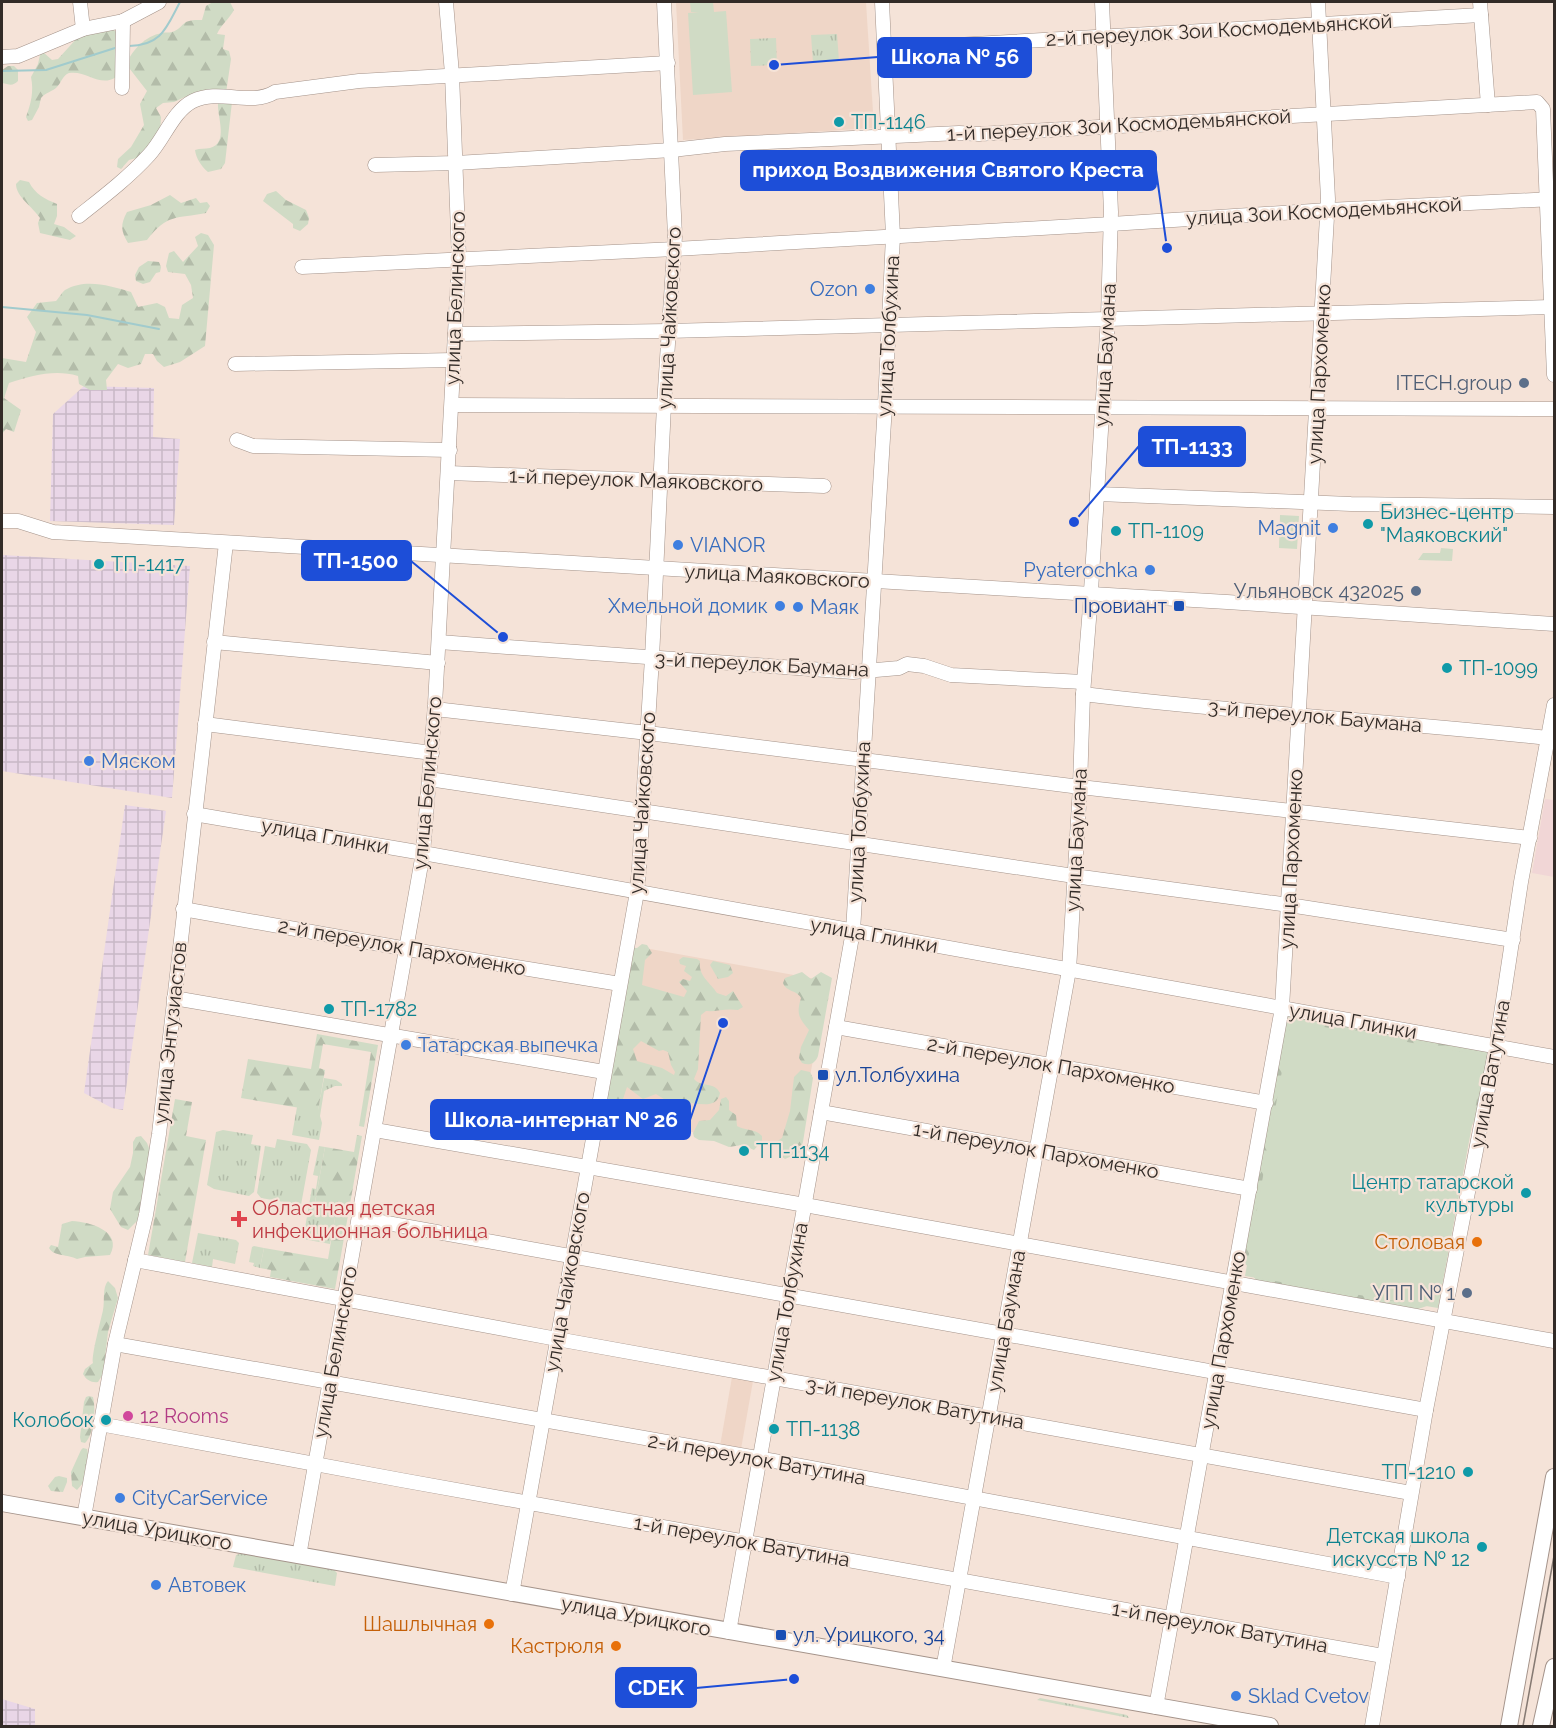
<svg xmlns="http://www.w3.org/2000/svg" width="1556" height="1728" viewBox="0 0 1556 1728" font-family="Raleway,sans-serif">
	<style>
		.built { fill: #efd6c7 }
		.industrial { fill: url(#industrial-grid) }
		.medical { fill: #f1d6d6 }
		.grass { fill: url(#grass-tufts) }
		.forest { fill: url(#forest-firs); fill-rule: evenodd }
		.park { fill: #d0dbc5 }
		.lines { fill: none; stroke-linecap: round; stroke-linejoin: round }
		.stream { stroke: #a1cbcd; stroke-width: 2 }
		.minor-casing { stroke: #a4938a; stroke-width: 15 }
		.major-casing { stroke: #a4938a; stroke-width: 18 }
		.minor { stroke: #fff; stroke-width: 14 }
		.major { stroke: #fff; stroke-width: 16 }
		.tram { stroke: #867a73; stroke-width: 1.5 }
		.culture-dot { fill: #0f9aa8; stroke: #f5e3d8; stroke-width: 2 }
		.shop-dot { fill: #3f7fe0; stroke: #f5e3d8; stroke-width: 2 }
		.service-dot { fill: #5c6f8a; stroke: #f5e3d8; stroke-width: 2 }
		.transit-dot { fill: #1a4fb4; stroke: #f5e3d8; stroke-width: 2 }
		.health-dot { fill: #e0444e; stroke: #f5e3d8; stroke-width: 2 }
		.food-dot { fill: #e8710a; stroke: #f5e3d8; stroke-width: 2 }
		.hotel-dot { fill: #d1479c; stroke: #f5e3d8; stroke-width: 2 }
		.labels { text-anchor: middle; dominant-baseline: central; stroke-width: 4.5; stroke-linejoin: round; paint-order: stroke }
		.street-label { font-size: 20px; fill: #322b27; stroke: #f5e3d8 }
		.culture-label { font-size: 20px; fill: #0d838f; stroke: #f5e3d8; text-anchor: start }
		.shop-label { font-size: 20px; fill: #366cbe; stroke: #f5e3d8; text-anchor: start }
		.service-label { font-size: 20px; fill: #4e5e75; stroke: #f5e3d8; text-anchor: end }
		.transit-label { font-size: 20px; fill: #164399; stroke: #f5e3d8; text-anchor: start }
		.health-label { font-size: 20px; fill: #be3a42; stroke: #f5e3d8; text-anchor: start }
		.food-label { font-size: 20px; fill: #c56008; stroke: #f5e3d8; text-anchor: end }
		.hotel-label { font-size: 20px; fill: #b23c85; stroke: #f5e3d8; text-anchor: start }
		.leader { fill: none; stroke: #1d4ed8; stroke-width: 2 }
		.callout-dot { fill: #1d4ed8; stroke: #f5e3d8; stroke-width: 2 }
		.callout { fill: #1d4ed8; stroke: #1d4ed8; stroke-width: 2 }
		.callout-label { font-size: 21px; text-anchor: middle; font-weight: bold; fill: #fff }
	</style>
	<defs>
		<pattern id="industrial-grid" width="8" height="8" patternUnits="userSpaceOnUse" patternTransform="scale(1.5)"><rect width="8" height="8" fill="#e9d6e7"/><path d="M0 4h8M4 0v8" fill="none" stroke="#c8b8c6"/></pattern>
		<pattern id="grass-tufts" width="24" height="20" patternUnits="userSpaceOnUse" patternTransform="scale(1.5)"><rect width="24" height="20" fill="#d0dbc5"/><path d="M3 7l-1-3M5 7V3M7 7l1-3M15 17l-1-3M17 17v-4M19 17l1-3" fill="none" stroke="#b3bca9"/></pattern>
		<pattern id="forest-firs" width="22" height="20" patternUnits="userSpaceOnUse" patternTransform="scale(1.5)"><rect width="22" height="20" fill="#d0dbc5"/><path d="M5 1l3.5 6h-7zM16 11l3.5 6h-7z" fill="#b3bca9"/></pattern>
	</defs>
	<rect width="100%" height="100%" fill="#f5e3d8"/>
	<!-- built -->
	<g class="built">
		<polygon points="676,2 866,2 874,128 683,140"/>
		<polygon points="639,947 827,981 797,1150 610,1118"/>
		<polygon points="732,1377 753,1381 741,1449 720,1446"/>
	</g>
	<!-- industrial -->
	<g class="industrial">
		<polygon points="84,386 154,388 153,437 180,439 174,525 50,521 53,414"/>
		<polygon points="2,555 190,566 172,798 2,771"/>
		<polygon points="125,805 166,811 123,1110 112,1108 84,1093"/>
		<polygon points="2,1699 35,1709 35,1726 2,1726"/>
	</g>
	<!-- medical -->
	<polygon class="medical" points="1545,799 1554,800 1554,877 1532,873"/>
	<!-- grass -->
	<g class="grass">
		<polygon points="837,34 839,61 813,63 811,35"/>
		<polygon points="776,38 777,65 751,66 750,39"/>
		<polygon points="324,1078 336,1080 342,1084 342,1086 335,1086 324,1091 320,1116 322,1123 319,1140 292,1135 297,1107 318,1110"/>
		<polygon points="223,1130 253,1135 251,1144 261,1146 254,1192 249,1196 214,1189 207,1185 216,1132"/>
		<polygon points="277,1139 307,1144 311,1150 301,1205 261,1198 257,1193 265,1146 275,1148"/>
		<polygon points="319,1146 325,1147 313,1213 335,1218 330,1244 303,1239 312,1188 316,1189 318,1176 313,1175"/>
		<polygon points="198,1233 236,1240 239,1243 235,1264 213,1259 212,1267 192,1263"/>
		<polygon points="254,1246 264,1248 260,1268 253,1266 254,1263 249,1262 252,1247"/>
		<polygon points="246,1552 333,1569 337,1573 335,1586 233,1567 236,1555"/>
		<polygon points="1040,1698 1127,1715 1129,1718 1037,1700"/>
	</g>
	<!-- forest -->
	<g class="forest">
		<path d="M213 2H230L234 10C229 19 221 25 217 34L225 35 223 49 229 51 231 59 226 93 187 96 174 102 163 103 156 108 161 117 160 136 140 157 129 160 121 169 117 167 118 159 131 147 144 125 140 104 147 91 126 64C133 49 145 36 162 33 165 32 169 33 172 32 186 27 179 19 202 20L206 6Z"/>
		<path d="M106 25 118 33 116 77C100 88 87 70 69 73 63 75 61 83 57 87 52 92 46 92 41 98L39 107 32 120 28 121 26 117C31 103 34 92 31 77L38 64 40 55 43 52 52 60 58 59 78 37Z"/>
		<path d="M8 66H14L18 70V81C12 87 9 84 2 83V70Z"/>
		<path d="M226 100 232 102 225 163 221 169 208 172C201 166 196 158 195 150 200 148 205 149 210 148 229 143 217 117 218 103Z"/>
		<path d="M20 180 29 182C35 194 45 199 57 204V216L54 224 64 227 76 236 70 240 40 233 38 223 40 218C33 207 16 197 16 184Z"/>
		<polygon points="276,191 286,200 306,210 309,218 308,224 300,231 293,228 293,224 263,201 267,194"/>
		<path d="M170 195 181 203 196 198 200 203 207 202 210 206 206 213C176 219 168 213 147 240L128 243C121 231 120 225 127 212L151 205Z"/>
		<path d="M201 233 208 235 214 245 205 346 180 362 164 367 157 361 153 354H145L141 364 128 368 118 364 106 380 107 390H90L79 384 78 376C54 369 32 376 9 383L4 398 21 410 14 432 6 429 2 434V358L26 362 36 332 27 317 37 303 56 301C59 298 62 292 65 290 86 278 110 286 131 292L138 307 157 303 165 307 169 318 179 319 182 305 193 298 191 285 185 274 168 272 166 266 169 253 174 251 183 262 198 246 195 237Z"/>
		<polygon points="148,261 159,262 161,267 160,272 156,273 150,282 143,284 136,281 135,275 139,267"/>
		<path d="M642 944 647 945 652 953 645 960 642 985 684 997 687 991 679 982 683 979 690 981 692 977 684 971 686 966 680 964 679 960 683 957 697 959 700 961C698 976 710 982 717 993L726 996 733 991 743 1007 738 1010C725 1008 717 1012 706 1011L701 1015 698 1069 694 1079C702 1088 714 1081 720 1093 716 1115 686 1097 670 1103L656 1094 643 1099 627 1087 623 1099 624 1111 629 1116 628 1120C623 1124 610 1125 605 1121L604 1112 632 948H637ZM641 1041 659 1051 663 1050 668 1052 671 1065 675 1072 674 1075 662 1068 637 1061 633 1049Z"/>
		<polygon points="713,961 730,965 733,973 728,977 718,979 710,965"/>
		<path d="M802 972 811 979 821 972 832 978 818 1056C815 1064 809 1066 802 1063L799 1058 801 1047 809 1030C799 1018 796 1014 801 998 797 990 786 992 783 983L785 978Z"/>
		<path d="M1292 1015 1486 1051 1489 1055C1486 1064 1486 1070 1486 1079 1486 1096 1478 1115 1470 1129L1248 1266 1241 1262 1287 1016Z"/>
		<polygon points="317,1034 378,1045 364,1127 359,1126 371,1052 323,1044 319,1068 325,1070 318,1111 241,1098 248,1059 311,1069"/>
		<polygon points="801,1070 810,1072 813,1078 803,1142 799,1153 785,1159 781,1155 776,1142 782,1138 790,1111 794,1077"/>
		<path d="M726 1097 729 1101V1110L736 1115 737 1126C745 1131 755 1128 762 1136V1141L754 1150 742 1145 729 1147 714 1141 699 1140 694 1137 693 1133 699 1121 710 1120 719 1110 721 1099Z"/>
		<polygon points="175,1099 192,1102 186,1136 206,1140 185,1262 148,1255"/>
		<polygon points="357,1135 362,1136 335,1289 270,1277 271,1270 260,1268 264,1248 328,1259 335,1218 313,1214 325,1147 354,1152"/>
		<polygon points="141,1136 147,1143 150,1151 138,1220 128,1230 121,1227 110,1209 113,1192 130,1167 133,1153 133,1142 136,1137"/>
		<path d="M72 1221C90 1222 123 1231 110 1255L85 1257 77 1259C68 1254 54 1257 49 1248L51 1245 58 1247 62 1224Z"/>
		<polygon points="1251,1274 1430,1305 1418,1309 1257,1281"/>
		<path d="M108 1281 115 1288 118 1298 108 1332 103 1374 98 1382C92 1383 86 1380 83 1374L85 1369 93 1363C91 1356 101 1320 103 1310 105 1300 102 1288 108 1281Z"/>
		<path d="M89 1396 93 1397C96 1409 94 1434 85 1443L81 1442 80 1437 84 1402 86 1397Z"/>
		<polygon points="83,1448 87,1449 88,1453 83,1483 77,1490 72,1486 71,1472 81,1450"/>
		<polygon points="59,1476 67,1478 67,1482 63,1492 51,1491 48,1486 55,1477"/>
	</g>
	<!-- park -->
	<g class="park">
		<polygon points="690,2 713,2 714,12 726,11 732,92 693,95 688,13 699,12 691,12"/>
		<polygon points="1280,515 1299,516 1297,549 1279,548"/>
		<polygon points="1441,548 1453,549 1452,561 1418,560 1423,553 1440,553"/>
		<polygon points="1291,1021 1485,1056 1438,1308 1245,1276"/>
	</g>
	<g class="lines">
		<!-- stream -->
		<g class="stream">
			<path d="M129 46C162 46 167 26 180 2"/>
			<polyline points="2,71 46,70 115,48"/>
			<polyline points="2,307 87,315 159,329"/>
		</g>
		<defs>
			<g id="minor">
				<polyline points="80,2 83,29"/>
				<polyline points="1480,2 1488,105"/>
				<polyline points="885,49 1481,15"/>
				<polyline points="2,57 18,56 83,29 123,21 159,2"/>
				<polyline points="122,88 123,21"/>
				<polyline points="375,165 456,163 672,150 725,144 959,133 979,134 1537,102 1543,109 1554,375"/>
				<path d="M79 216C103 197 128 178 149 155 164 139 173 111 193 101 220 88 250 107 275 92L359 81 668 63"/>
				<polyline points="302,267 675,249 1111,224 1328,210 1554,199"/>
				<polyline points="455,334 668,331 1551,307"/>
				<polyline points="235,364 454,360"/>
				<polyline points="452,405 1554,409"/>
				<polyline points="237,440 253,446 450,450"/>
				<polyline points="448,473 824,486"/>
				<polyline points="1098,494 1351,504 1554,507"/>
				<polyline points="2,521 18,521 53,532 1227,602 1554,624"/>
				<polyline points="214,642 438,663"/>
				<polyline points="439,642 853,672 899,668 907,664 924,666 951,675 1083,682"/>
				<path d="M1083 694C1237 713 1393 721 1548 738"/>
				<polyline points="435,709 648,733 1080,787 1530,838"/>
				<polyline points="205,724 432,753"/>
				<polyline points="429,779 1074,876 1289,905 1513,940"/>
				<polyline points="194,814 423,853 1554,1057"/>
				<polyline points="183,909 407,949 620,984"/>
				<polyline points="174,998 604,1072"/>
				<polyline points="836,1027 1266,1103"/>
				<polyline points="821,1112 1250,1189"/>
				<polyline points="375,1130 805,1205 1554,1341"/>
				<polyline points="359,1218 1426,1410"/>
				<polyline points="135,1260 557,1339 1411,1493"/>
				<polyline points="115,1344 774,1461 1398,1577"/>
				<polyline points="100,1424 401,1480 1383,1656"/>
				<polyline points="84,1517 115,1344 146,1215 159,1134 226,543"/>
				<polyline points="299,1556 423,853 435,705 459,259 452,74 446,2"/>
				<polyline points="512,1594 637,892 639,869 652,658 664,405 675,236 664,2"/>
				<polyline points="729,1632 853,931 885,405 893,236 882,2"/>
				<polyline points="943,1669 1069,970 1080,787 1083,694 1090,607 1108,318 1111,212 1102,2"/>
				<polyline points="1156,1707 1282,1008 1328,199 1318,2"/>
				<polyline points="1372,1726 1426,1410 1496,1047 1521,882 1554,705"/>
			</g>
			<g id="major">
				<polyline points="2,1503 1270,1726"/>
				<polyline points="1509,1726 1554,1477"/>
				<polyline points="1541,1726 1554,1667"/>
			</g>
		</defs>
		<!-- minor casing -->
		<use href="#minor" class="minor-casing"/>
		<!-- major casing -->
		<use href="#major" class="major-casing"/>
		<!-- minor -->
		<use href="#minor" class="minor"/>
		<!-- major -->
		<use href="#major" class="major"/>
		<!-- tram -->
		<polyline class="tram" points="1523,1726 1554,1556"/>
	</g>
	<!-- markers -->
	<g class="culture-dot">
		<circle cx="839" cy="122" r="6"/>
		<circle cx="1368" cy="524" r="6"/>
		<circle cx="1116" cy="531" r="6"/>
		<circle cx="99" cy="564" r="6"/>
		<circle cx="1447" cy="668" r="6"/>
		<circle cx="329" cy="1009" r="6"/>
		<circle cx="744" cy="1151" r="6"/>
		<circle cx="1526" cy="1193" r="6"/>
		<circle cx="106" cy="1420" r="6"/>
		<circle cx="774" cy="1429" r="6"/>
		<circle cx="1468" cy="1472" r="6"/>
		<circle cx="1482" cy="1547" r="6"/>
	</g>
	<g class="shop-dot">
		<circle cx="870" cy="289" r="6"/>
		<circle cx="1333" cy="528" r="6"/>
		<circle cx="678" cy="545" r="6"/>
		<circle cx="1150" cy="570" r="6"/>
		<circle cx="780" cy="606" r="6"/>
		<circle cx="798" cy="607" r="6"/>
		<circle cx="89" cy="761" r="6"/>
		<circle cx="406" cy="1045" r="6"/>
		<circle cx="120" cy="1498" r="6"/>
		<circle cx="156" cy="1585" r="6"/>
		<circle cx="1236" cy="1696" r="6"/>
	</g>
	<g class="service-dot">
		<circle cx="1524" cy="383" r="6"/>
		<circle cx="1416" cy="591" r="6"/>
		<circle cx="1467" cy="1293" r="6"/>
	</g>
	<g class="transit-dot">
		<rect x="1173" y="600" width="12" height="12" rx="3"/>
		<rect x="817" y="1069" width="12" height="12" rx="3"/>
		<rect x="775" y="1629" width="12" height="12" rx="3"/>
	</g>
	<path class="health-dot" d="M236 1210h6v6h6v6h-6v6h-6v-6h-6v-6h6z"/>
	<g class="food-dot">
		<circle cx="1477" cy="1242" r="6"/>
		<circle cx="489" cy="1624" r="6"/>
		<circle cx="616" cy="1646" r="6"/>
	</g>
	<circle class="hotel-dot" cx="128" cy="1416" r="6"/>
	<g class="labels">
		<!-- street labels -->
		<g class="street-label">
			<text transform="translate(1219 30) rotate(-3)">2-й переулок Зои Космодемьянской</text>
			<text transform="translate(1119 125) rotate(-3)">1-й переулок Зои Космодемьянской</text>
			<text transform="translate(1324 211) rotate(-3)">улица Зои Космодемьянской</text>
			<text transform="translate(455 298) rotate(-88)">улица Белинского</text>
			<text transform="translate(669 318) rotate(-87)">улица Чайковского</text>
			<text transform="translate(888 336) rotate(-87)">улица Толбухина</text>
			<text transform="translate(1105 355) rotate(-87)">улица Баумана</text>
			<text transform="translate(1319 374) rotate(-87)">улица Пархоменко</text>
			<text transform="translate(636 480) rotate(2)">1-й переулок Маяковского</text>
			<text transform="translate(777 576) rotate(3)">улица Маяковского</text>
			<text transform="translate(762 664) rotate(3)">3-й переулок Баумана</text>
			<text transform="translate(1315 716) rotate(5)">3-й переулок Баумана</text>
			<text transform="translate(427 783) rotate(-85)">улица Белинского</text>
			<text transform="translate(642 803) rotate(-86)">улица Чайковского</text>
			<text transform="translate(859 822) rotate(-87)">улица Толбухина</text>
			<text transform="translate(325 836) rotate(10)">улица Глинки</text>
			<text transform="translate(1076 840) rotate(-87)">улица Баумана</text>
			<text transform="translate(1291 859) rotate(-87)">улица Пархоменко</text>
			<text transform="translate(874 935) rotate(10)">улица Глинки</text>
			<text transform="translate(402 947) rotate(10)">2-й переулок Пархоменко</text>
			<text transform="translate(1353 1021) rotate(10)">улица Глинки</text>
			<text transform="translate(170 1033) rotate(-84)">улица Энтузиастов</text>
			<text transform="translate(1051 1065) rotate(10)">2-й переулок Пархоменко</text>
			<text transform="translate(1490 1074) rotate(-80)">улица Ватутина</text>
			<text transform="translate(1036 1150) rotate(10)">1-й переулок Пархоменко</text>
			<text transform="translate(567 1282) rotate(-80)">улица Чайковского</text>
			<text transform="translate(787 1302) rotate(-80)">улица Толбухина</text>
			<text transform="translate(1006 1321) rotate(-80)">улица Баумана</text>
			<text transform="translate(1223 1340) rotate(-80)">улица Пархоменко</text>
			<text transform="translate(335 1352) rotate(-80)">улица Белинского</text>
			<text transform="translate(915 1403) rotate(10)">3-й переулок Ватутина</text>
			<text transform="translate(757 1459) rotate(10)">2-й переулок Ватутина</text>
			<text transform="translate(157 1530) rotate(10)">улица Урицкого</text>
			<text transform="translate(742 1541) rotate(10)">1-й переулок Ватутина</text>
			<text transform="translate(636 1616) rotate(10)">улица Урицкого</text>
			<text transform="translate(1220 1627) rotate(10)">1-й переулок Ватутина</text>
		</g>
		<!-- culture labels -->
		<g class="culture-label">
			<text x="851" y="122">ТП-1146</text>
			<text x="1380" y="512">Бизнес-центр<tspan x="1380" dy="23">"Маяковский"</tspan></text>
			<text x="1128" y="531">ТП-1109</text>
			<text x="111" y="564">ТП-1417</text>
			<text x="1459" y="668">ТП-1099</text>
			<text x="341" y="1009">ТП-1782</text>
			<text x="756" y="1151">ТП-1134</text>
			<text x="1514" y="1182" text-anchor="end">Центр татарской<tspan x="1514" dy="23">культуры</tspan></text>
			<text x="94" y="1420" text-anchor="end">Колобок</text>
			<text x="786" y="1429">ТП-1138</text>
			<text x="1456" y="1472" text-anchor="end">ТП-1210</text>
			<text x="1470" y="1536" text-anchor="end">Детская школа<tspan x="1470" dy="23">искусств № 12</tspan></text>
		</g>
		<!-- shop labels -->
		<g class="shop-label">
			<text x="858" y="289" text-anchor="end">Ozon</text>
			<text x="1321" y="528" text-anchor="end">Magnit</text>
			<text x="690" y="545">VIANOR</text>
			<text x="1138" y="570" text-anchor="end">Pyaterochka</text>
			<text x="768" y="606" text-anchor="end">Хмельной домик</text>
			<text x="810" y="607">Маяк</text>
			<text x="101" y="761">Мяском</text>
			<text x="418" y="1045">Татарская выпечка</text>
			<text x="132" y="1498">CityCarService</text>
			<text x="168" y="1585">Автовек</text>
			<text x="1248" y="1696">Sklad Cvetov</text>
		</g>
		<!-- service labels -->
		<g class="service-label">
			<text x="1512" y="383">ITECH.group</text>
			<text x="1404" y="591">Ульяновск 432025</text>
			<text x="1455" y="1293">УПП № 1</text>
		</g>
		<!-- transit labels -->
		<g class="transit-label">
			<text x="1167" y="606" text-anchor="end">Провиант</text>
			<text x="835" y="1075">ул.Толбухина</text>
			<text x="793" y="1635">ул. Урицкого, 34</text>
		</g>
		<!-- health labels -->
		<g class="health-label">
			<text x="252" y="1208">Областная детская<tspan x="252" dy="23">инфекционная больница</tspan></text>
		</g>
		<!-- food labels -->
		<g class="food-label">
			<text x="1465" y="1242">Столовая</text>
			<text x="477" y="1624">Шашлычная</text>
			<text x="604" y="1646">Кастрюля</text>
		</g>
		<!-- hotel labels -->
		<g class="hotel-label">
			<text x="140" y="1416">12 Rooms</text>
		</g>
	</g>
	<!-- callouts -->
	<path class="leader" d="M774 65L878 57M1167 248L1156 170M1074 522L1139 446M503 637L411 561M723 1023L690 1120M794 1679L696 1688"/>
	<g class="callout-dot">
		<circle cx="774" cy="65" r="6"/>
		<circle cx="1167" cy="248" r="6"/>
		<circle cx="1074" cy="522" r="6"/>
		<circle cx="503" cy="637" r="6"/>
		<circle cx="723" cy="1023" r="6"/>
		<circle cx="794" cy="1679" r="6"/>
	</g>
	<g class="callout">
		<rect x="878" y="38" width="153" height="39" rx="6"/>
		<rect x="741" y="151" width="415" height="39" rx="6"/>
		<rect x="1139" y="427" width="106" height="39" rx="6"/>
		<rect x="302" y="541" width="109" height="39" rx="6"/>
		<rect x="431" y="1100" width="259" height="39" rx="6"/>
		<rect x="616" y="1668" width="80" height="39" rx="6"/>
	</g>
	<g class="callout-label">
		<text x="955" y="64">Школа № 56</text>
		<text x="948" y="177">приход Воздвижения Святого Креста</text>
		<text x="1192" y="454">ТП-1133</text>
		<text x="356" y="568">ТП-1500</text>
		<text x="561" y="1127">Школа-интернат № 26</text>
		<text x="656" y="1695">CDEK</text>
	</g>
	<!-- border -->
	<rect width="1556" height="1728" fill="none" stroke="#322b27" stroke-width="6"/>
</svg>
